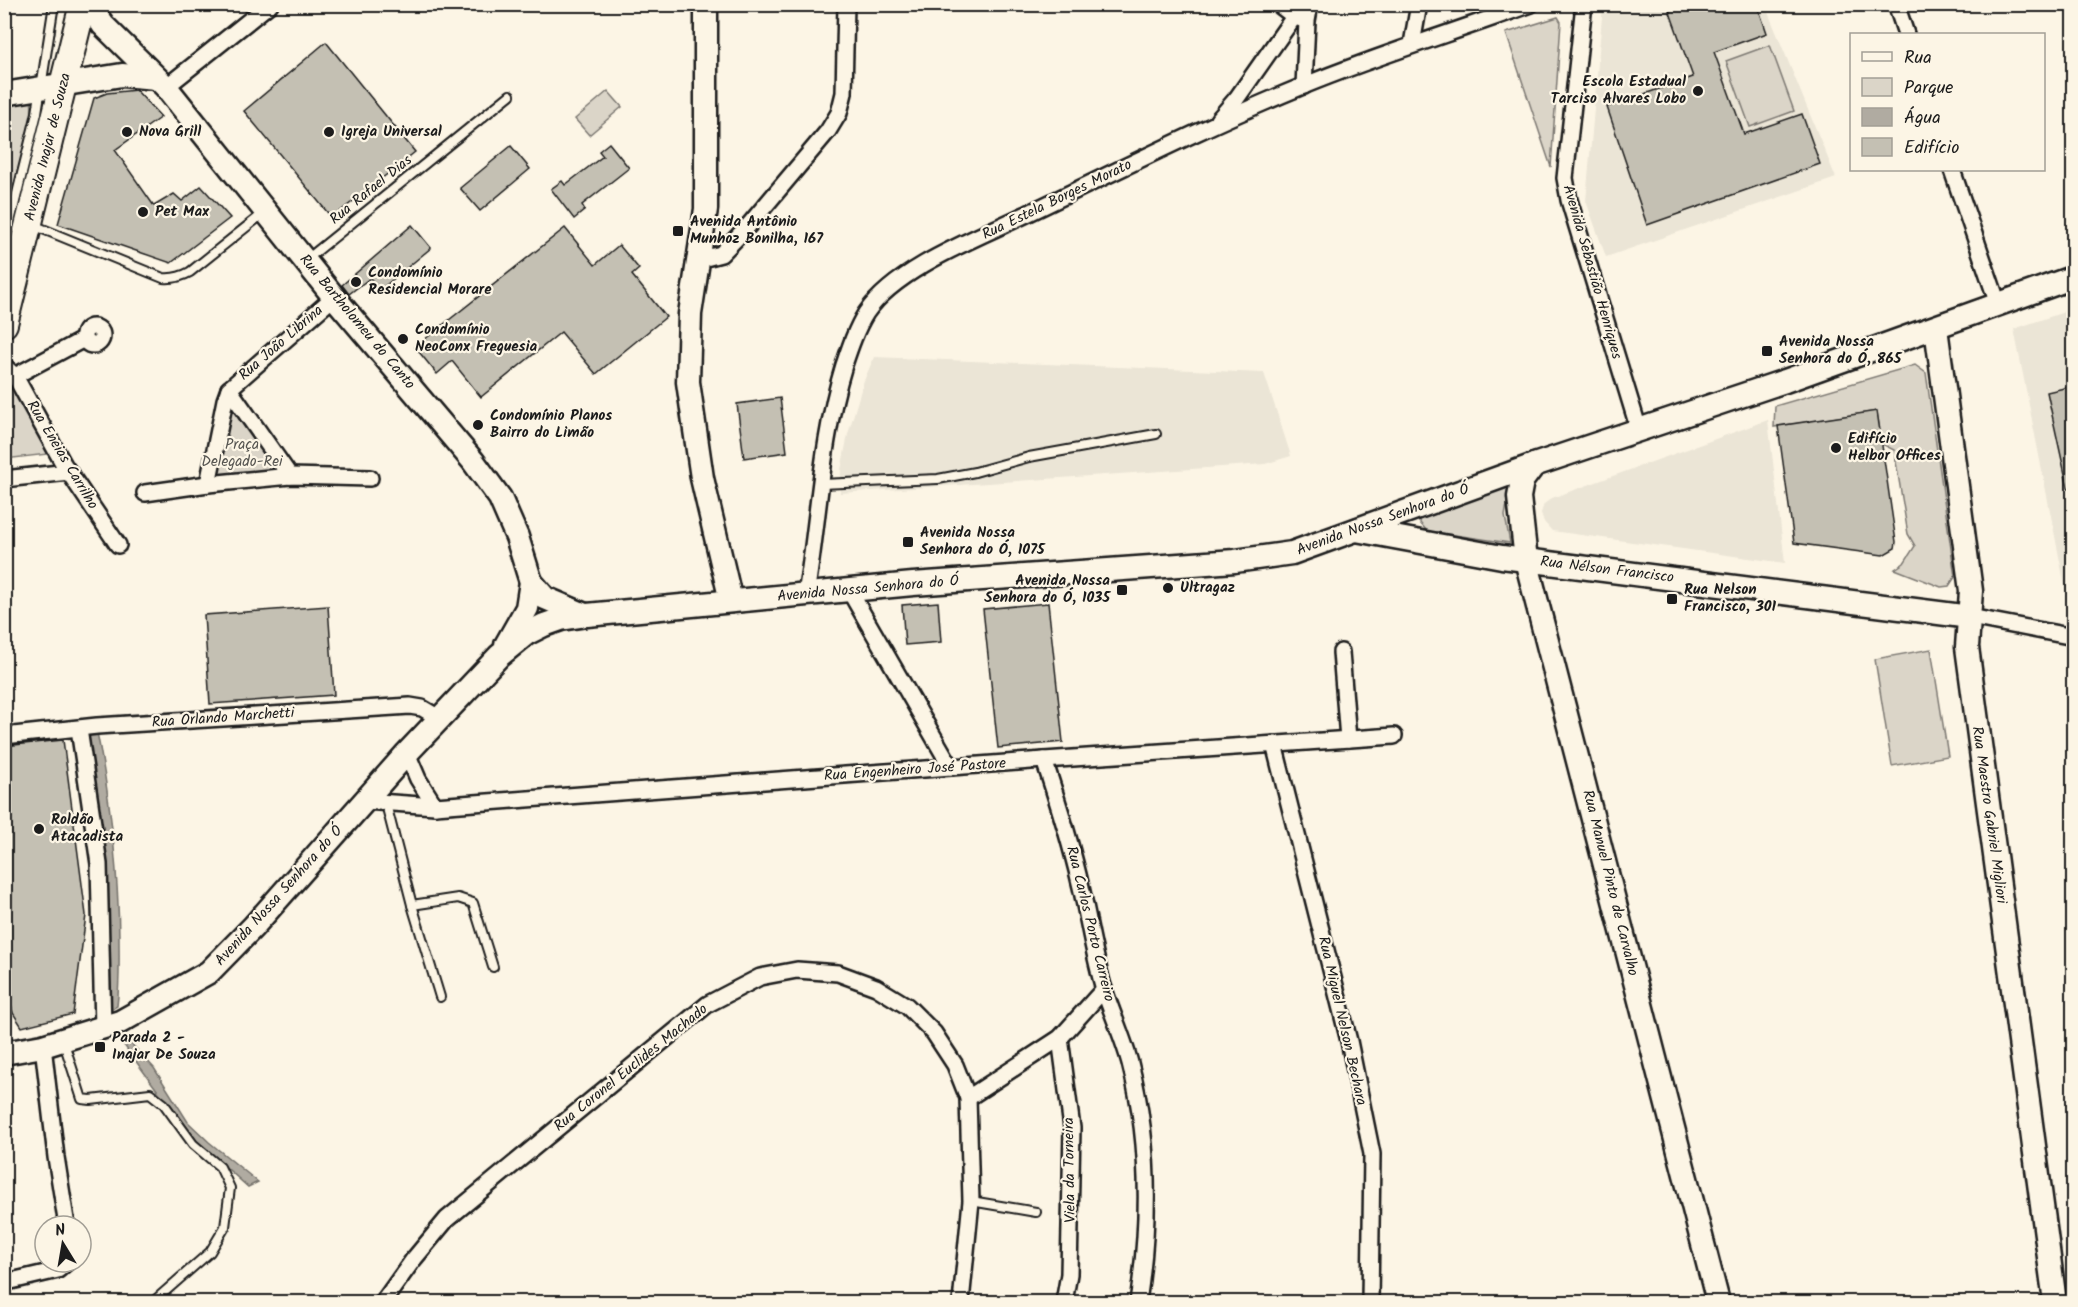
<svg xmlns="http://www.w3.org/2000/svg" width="2078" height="1307" viewBox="0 0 2078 1307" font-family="Kalam,sans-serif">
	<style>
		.built { fill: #ebe5d6 }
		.green { fill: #dbd5c8; stroke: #7c7872; stroke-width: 1.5 }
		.water { fill: #b0aba1; stroke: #75726c; stroke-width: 1.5 }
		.building { fill: #c4c0b3; stroke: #1c1c1c; stroke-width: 1.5 }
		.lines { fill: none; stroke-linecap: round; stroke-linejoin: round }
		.lane-casing { stroke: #1c1c1c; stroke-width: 12 }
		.street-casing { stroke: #1c1c1c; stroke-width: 20 }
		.secondary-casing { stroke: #1c1c1c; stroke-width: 27 }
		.primary-casing { stroke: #1c1c1c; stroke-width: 30 }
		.lane { stroke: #fcf5e5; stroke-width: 8 }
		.street { stroke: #fcf5e5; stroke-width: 15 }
		.secondary { stroke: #fcf5e5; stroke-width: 22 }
		.primary { stroke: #fcf5e5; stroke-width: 26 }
		.poi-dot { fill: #1c1c1c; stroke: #fcf5e5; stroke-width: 2 }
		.labels { text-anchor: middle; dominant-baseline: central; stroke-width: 4.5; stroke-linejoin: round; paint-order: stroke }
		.poi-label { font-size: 15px; font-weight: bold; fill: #1c1c1c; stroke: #fcf5e5; text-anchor: start }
		.street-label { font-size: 15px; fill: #1c1c1c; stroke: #fcf5e5 }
		.park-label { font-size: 15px; fill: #555450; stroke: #fcf5e5 }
	</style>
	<rect width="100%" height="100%" fill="#fcf5e5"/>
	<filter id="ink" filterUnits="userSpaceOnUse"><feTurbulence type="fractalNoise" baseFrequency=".0167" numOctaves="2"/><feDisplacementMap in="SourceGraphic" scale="12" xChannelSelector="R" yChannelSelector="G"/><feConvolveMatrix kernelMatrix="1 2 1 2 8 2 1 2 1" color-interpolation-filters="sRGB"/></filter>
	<g filter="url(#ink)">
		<!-- built -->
		<g class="built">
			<polygon points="1603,5 1765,5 1836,178 1606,257 1586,201"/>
			<polygon points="2073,309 2073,604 2068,602 2014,329"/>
			<polygon points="874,357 1264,373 1291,456 1265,464 840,493 841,470 848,434 863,383"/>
			<polygon points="1768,420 1785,563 1552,531 1544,522 1541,513 1544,504 1552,498"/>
		</g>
		<!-- green -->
		<g class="green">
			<polygon points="1558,17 1561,22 1551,167 1506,33"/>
			<polygon points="1770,45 1794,111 1750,127 1726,61"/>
			<polygon points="608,91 622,107 589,135 575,119"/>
			<path d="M31 99C36 127 12 199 5 229V101Z"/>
			<polygon points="1915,365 1926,373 1955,577 1949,586 1941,587 1895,569 1904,563 1915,546 1908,534 1894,450 1882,444 1877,411 1774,427 1775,406"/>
			<polygon points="4,382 14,391 48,454 5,459"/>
			<polygon points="232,406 278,471 217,477"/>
			<polygon points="1510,486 1505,516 1510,543 1427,531 1420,523 1421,516"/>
			<polygon points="1931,649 1948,756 1892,766 1875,659"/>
		</g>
		<!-- water -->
		<g class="water">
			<path d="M96 727C110 797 118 866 119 937 119 960 120 983 117 1006L108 1011 85 729Z"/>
			<polygon points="124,1036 154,1068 188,1122 209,1142 258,1182 248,1187 191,1136 118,1037"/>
		</g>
		<!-- building -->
		<g class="building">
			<polygon points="1667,4 1757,4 1767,33 1714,52 1744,134 1802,114 1820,164 1647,225 1607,107 1693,77"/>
			<polygon points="326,42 415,152 332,218 244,111"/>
			<polygon points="136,90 161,117 115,150 154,206 174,194 182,201 201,186 230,218 171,263 58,224 94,98 107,93"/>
			<polygon points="609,143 629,168 582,205 585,210 574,219 551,189 562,181 565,185 603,156 599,151"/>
			<polygon points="511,146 530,169 480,211 460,188"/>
			<polygon points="412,225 431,248 380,290 370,278 349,294 342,285"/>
			<polygon points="565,228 595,265 619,245 639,269 632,275 666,317 596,374 561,332 481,397 452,361 437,374 415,347"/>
			<polygon points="2073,386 2073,488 2068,488 2047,392"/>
			<polygon points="780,398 787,452 744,458 737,404"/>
			<polygon points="1877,411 1896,542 1895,548 1883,555 1794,543 1778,426"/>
			<polygon points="938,602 941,642 905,645 902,605"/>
			<polygon points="1048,603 1063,742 998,748 983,609"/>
			<polygon points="328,606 334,695 210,704 204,615"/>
			<polygon points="63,740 86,915 73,1014 22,1027 13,1013 4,978 4,746"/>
		</g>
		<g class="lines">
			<defs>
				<g id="lane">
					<path d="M33 225 163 278C173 279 181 277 190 272L265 212"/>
					<polyline points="4,246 37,113 54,4"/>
					<polyline points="306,260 510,95"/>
					<polyline points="821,484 938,479 975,472 1029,457 1156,434"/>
					<polyline points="386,804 412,905 440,997"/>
					<polyline points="412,905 458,898 473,903 493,967"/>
					<polyline points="64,1043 82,1099 91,1100 150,1093 164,1104 193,1144 220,1167 230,1188 225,1227 210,1252 153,1302"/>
					<polyline points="971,1201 1036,1212"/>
				</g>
				<g id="street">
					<polyline points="1278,4 1295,17 1304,20"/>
					<polyline points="1584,4 1565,178 1569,200 1639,430"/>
					<polyline points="1896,4 1906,34"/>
					<polyline points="1412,44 1419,4"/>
					<polyline points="1304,86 1307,21 1310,4"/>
					<polyline points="166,87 270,4"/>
					<polyline points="1218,120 1237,98 1303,4"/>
					<polyline points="1952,170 1998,304"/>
					<polyline points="698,260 721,254 749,225 828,131 839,113 844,93 846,4"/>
					<circle cx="93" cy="336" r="9"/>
					<polyline points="4,366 15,376 64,465 118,545"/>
					<polyline points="15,376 84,339"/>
					<polyline points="229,389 290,476"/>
					<polyline points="4,479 69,472"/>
					<polyline points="208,484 225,400 229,389 334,297"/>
					<polyline points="145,493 208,484 290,476 370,478"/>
					<polyline points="849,590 951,767"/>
					<path d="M806 594C819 518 821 440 844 365 850 347 856 329 866 313 897 267 982 236 1031 212 1121 169 1210 124 1303 86 1378 55 1455 32 1531 4"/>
					<polyline points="1970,617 2074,637"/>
					<polyline points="1341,652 1348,739"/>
					<polyline points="79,729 99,864 103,1028"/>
					<polyline points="4,736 97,726 410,706 422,708 439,718"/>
					<polyline points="1274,744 1349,1041 1372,1154 1370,1302"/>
					<polyline points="407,753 418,779 435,806"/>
					<path d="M1044 760C1058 802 1071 844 1081 887 1089 921 1094 956 1104 989 1112 1014 1123 1037 1130 1063 1150 1140 1150 1223 1138 1302"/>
					<polyline points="364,801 435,806 1044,760 1394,736"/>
					<polyline points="1060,1038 1072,1128 1069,1274 1064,1302"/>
					<polyline points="43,1046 56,1157 67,1226"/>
					<polyline points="968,1098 1060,1038 1104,989"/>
					<polyline points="7,1282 58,1270 67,1262"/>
					<polyline points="383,1302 413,1260 447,1219 708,1004 760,977 797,970 838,973 876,987 907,1006 934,1033 955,1065 968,1098 971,1201 961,1302"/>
				</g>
				<g id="secondary">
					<polyline points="89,4 103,25 166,87 334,297 473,461 500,498 517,537 531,582 527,608 506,645"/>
					<polyline points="706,4 706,209 690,314 688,382 702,478 731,601"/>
					<polyline points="4,94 122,75 156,78"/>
					<polyline points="1936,328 1971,591 1967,647 2055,1302"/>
					<polyline points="1534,465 1522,481 1519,497 1526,560 1718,1302"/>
					<polyline points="1356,530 1502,557 1970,617"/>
					<polyline points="531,582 545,598 585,615"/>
					<polyline points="4,1053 43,1046 120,1022 209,972 253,927 407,753 499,656 526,634 544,625 561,619 587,615 713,603 913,584 1235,561 1292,553 1534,465 1785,381 2074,277"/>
				</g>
				<polyline id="primary" points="4,324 83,4"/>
			</defs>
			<!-- lane casing -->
			<use href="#lane" class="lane-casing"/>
			<!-- street casing -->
			<use href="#street" class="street-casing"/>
			<!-- secondary casing -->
			<use href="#secondary" class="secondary-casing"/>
			<!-- primary casing -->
			<use href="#primary" class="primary-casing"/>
			<!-- lane -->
			<use href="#lane" class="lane"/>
			<!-- street -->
			<use href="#street" class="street"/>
			<!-- secondary -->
			<use href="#secondary" class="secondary"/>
			<!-- primary -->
			<use href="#primary" class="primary"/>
		</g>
	</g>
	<!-- markers -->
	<g class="poi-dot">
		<circle cx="1698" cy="91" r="6"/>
		<circle cx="127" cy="132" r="6"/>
		<circle cx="329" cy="132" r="6"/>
		<circle cx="143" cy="212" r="6"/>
		<rect x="672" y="225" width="12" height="12" rx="3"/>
		<circle cx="356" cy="282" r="6"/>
		<circle cx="403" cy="339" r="6"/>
		<rect x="1761" y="345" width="12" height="12" rx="3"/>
		<circle cx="478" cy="425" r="6"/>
		<circle cx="1836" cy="448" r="6"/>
		<rect x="902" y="536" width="12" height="12" rx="3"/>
		<circle cx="1168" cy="588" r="6"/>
		<rect x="1116" y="584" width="12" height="12" rx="3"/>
		<rect x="1666" y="593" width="12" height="12" rx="3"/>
		<circle cx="39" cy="829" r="6"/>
		<rect x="94" y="1041" width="12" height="12" rx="3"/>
	</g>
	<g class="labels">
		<!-- poi labels -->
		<g class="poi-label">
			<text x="1686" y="82" text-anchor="end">Escola Estadual<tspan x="1686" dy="17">Tarciso Alvares Lobo</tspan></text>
			<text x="139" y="132">Nova Grill</text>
			<text x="341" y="132">Igreja Universal</text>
			<text x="155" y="212">Pet Max</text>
			<text x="690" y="222">Avenida Antônio<tspan x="690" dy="17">Munhoz Bonilha, 167</tspan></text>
			<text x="368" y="273">Condomínio<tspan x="368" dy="17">Residencial Morare</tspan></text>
			<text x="415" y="330">Condomínio<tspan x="415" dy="17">NeoConx Freguesia</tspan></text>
			<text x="1779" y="342">Avenida Nossa<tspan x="1779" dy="17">Senhora do Ó, 865</tspan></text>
			<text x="490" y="416">Condomínio Planos<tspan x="490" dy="17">Bairro do Limão</tspan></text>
			<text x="1848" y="439">Edifício<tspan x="1848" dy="17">Helbor Offices</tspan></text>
			<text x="920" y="533">Avenida Nossa<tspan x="920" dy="17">Senhora do Ó, 1075</tspan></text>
			<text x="1110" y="581" text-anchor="end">Avenida Nossa<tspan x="1110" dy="17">Senhora do Ó, 1035</tspan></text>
			<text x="1180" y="588">Ultragaz</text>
			<text x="1684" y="590">Rua Nelson<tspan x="1684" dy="17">Francisco, 301</tspan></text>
			<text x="51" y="820">Roldão<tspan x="51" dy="17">Atacadista</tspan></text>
			<text x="112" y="1038">Parada 2 -<tspan x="112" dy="17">Inajar De Souza</tspan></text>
		</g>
		<!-- street labels -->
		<g class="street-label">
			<text transform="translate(48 147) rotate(-76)">Avenida Inajar de Souza</text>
			<text transform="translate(371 190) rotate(-39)">Rua Rafael Dias</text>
			<text transform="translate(1057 200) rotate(-26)">Rua Estela Borges Morato</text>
			<text transform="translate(1592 272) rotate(74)">Avenida Sebastião Henriques</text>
			<text transform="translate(357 322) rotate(50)">Rua Bartholomeu do Canto</text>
			<text transform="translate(281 343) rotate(-41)">Rua João Librina</text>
			<text transform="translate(62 455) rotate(59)">Rua Eneias Carrilho</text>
			<text transform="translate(1383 520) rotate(-20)">Avenida Nossa Senhora do Ó</text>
			<text transform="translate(1607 570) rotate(7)">Rua Nélson Francisco</text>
			<text transform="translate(868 589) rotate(-5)">Avenida Nossa Senhora do Ó</text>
			<text transform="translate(223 718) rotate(-4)">Rua Orlando Marchetti</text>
			<text transform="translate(915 770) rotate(-4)">Rua Engenheiro José Pastore</text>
			<text transform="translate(1989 815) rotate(82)">Rua Maestro Gabriel Migliori</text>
			<text transform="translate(1610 883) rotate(76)">Rua Manuel Pinto de Carvalho</text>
			<text transform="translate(279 896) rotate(-48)">Avenida Nossa Senhora do Ó</text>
			<text transform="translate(1090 924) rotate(76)">Rua Carlos Porto Carreiro</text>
			<text transform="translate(1342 1021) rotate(77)">Rua Miguel Nelson Bechara</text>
			<text transform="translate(631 1068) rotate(-39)">Rua Coronel Euclides Machado</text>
			<text transform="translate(1070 1170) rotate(-91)">Viela da Torneira</text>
		</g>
		<!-- park labels -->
		<g class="park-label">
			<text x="242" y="445">Praça<tspan x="242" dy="17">Delegado-Rei</tspan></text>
		</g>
	</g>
	<!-- margin -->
	<rect width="2078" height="1307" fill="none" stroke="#fcf5e5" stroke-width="24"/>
	<rect x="12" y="12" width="2054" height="1283" fill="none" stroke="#1c1c1c" stroke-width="2" filter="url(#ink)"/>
	<!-- legend -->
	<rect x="1850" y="33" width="195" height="138" fill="#fcf5e5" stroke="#a29e95" stroke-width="1.5"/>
	<rect x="1862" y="52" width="30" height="9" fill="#fcf5e5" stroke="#a29e95" stroke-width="1.5"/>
	<text x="1904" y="63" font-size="18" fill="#1c1c1c">Rua</text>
	<rect x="1862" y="78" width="30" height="18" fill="#dbd5c8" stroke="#a29e95" stroke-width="1.5"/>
	<text x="1904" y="93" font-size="18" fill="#1c1c1c">Parque</text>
	<rect x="1862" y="108" width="30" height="18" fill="#b0aba1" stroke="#a29e95" stroke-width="1.5"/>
	<text x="1904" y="123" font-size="18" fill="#1c1c1c">Água</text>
	<rect x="1862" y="138" width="30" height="18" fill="#c4c0b3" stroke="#a29e95" stroke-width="1.5"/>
	<text x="1904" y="153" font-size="18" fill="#1c1c1c">Edifício</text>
	<!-- north arrow -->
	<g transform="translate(63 1244) rotate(349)"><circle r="28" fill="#fcf5e5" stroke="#a29e95" stroke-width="1.5"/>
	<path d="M0-4.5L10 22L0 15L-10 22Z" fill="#1c1c1c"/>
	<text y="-9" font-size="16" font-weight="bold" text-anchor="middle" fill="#1c1c1c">N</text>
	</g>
</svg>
